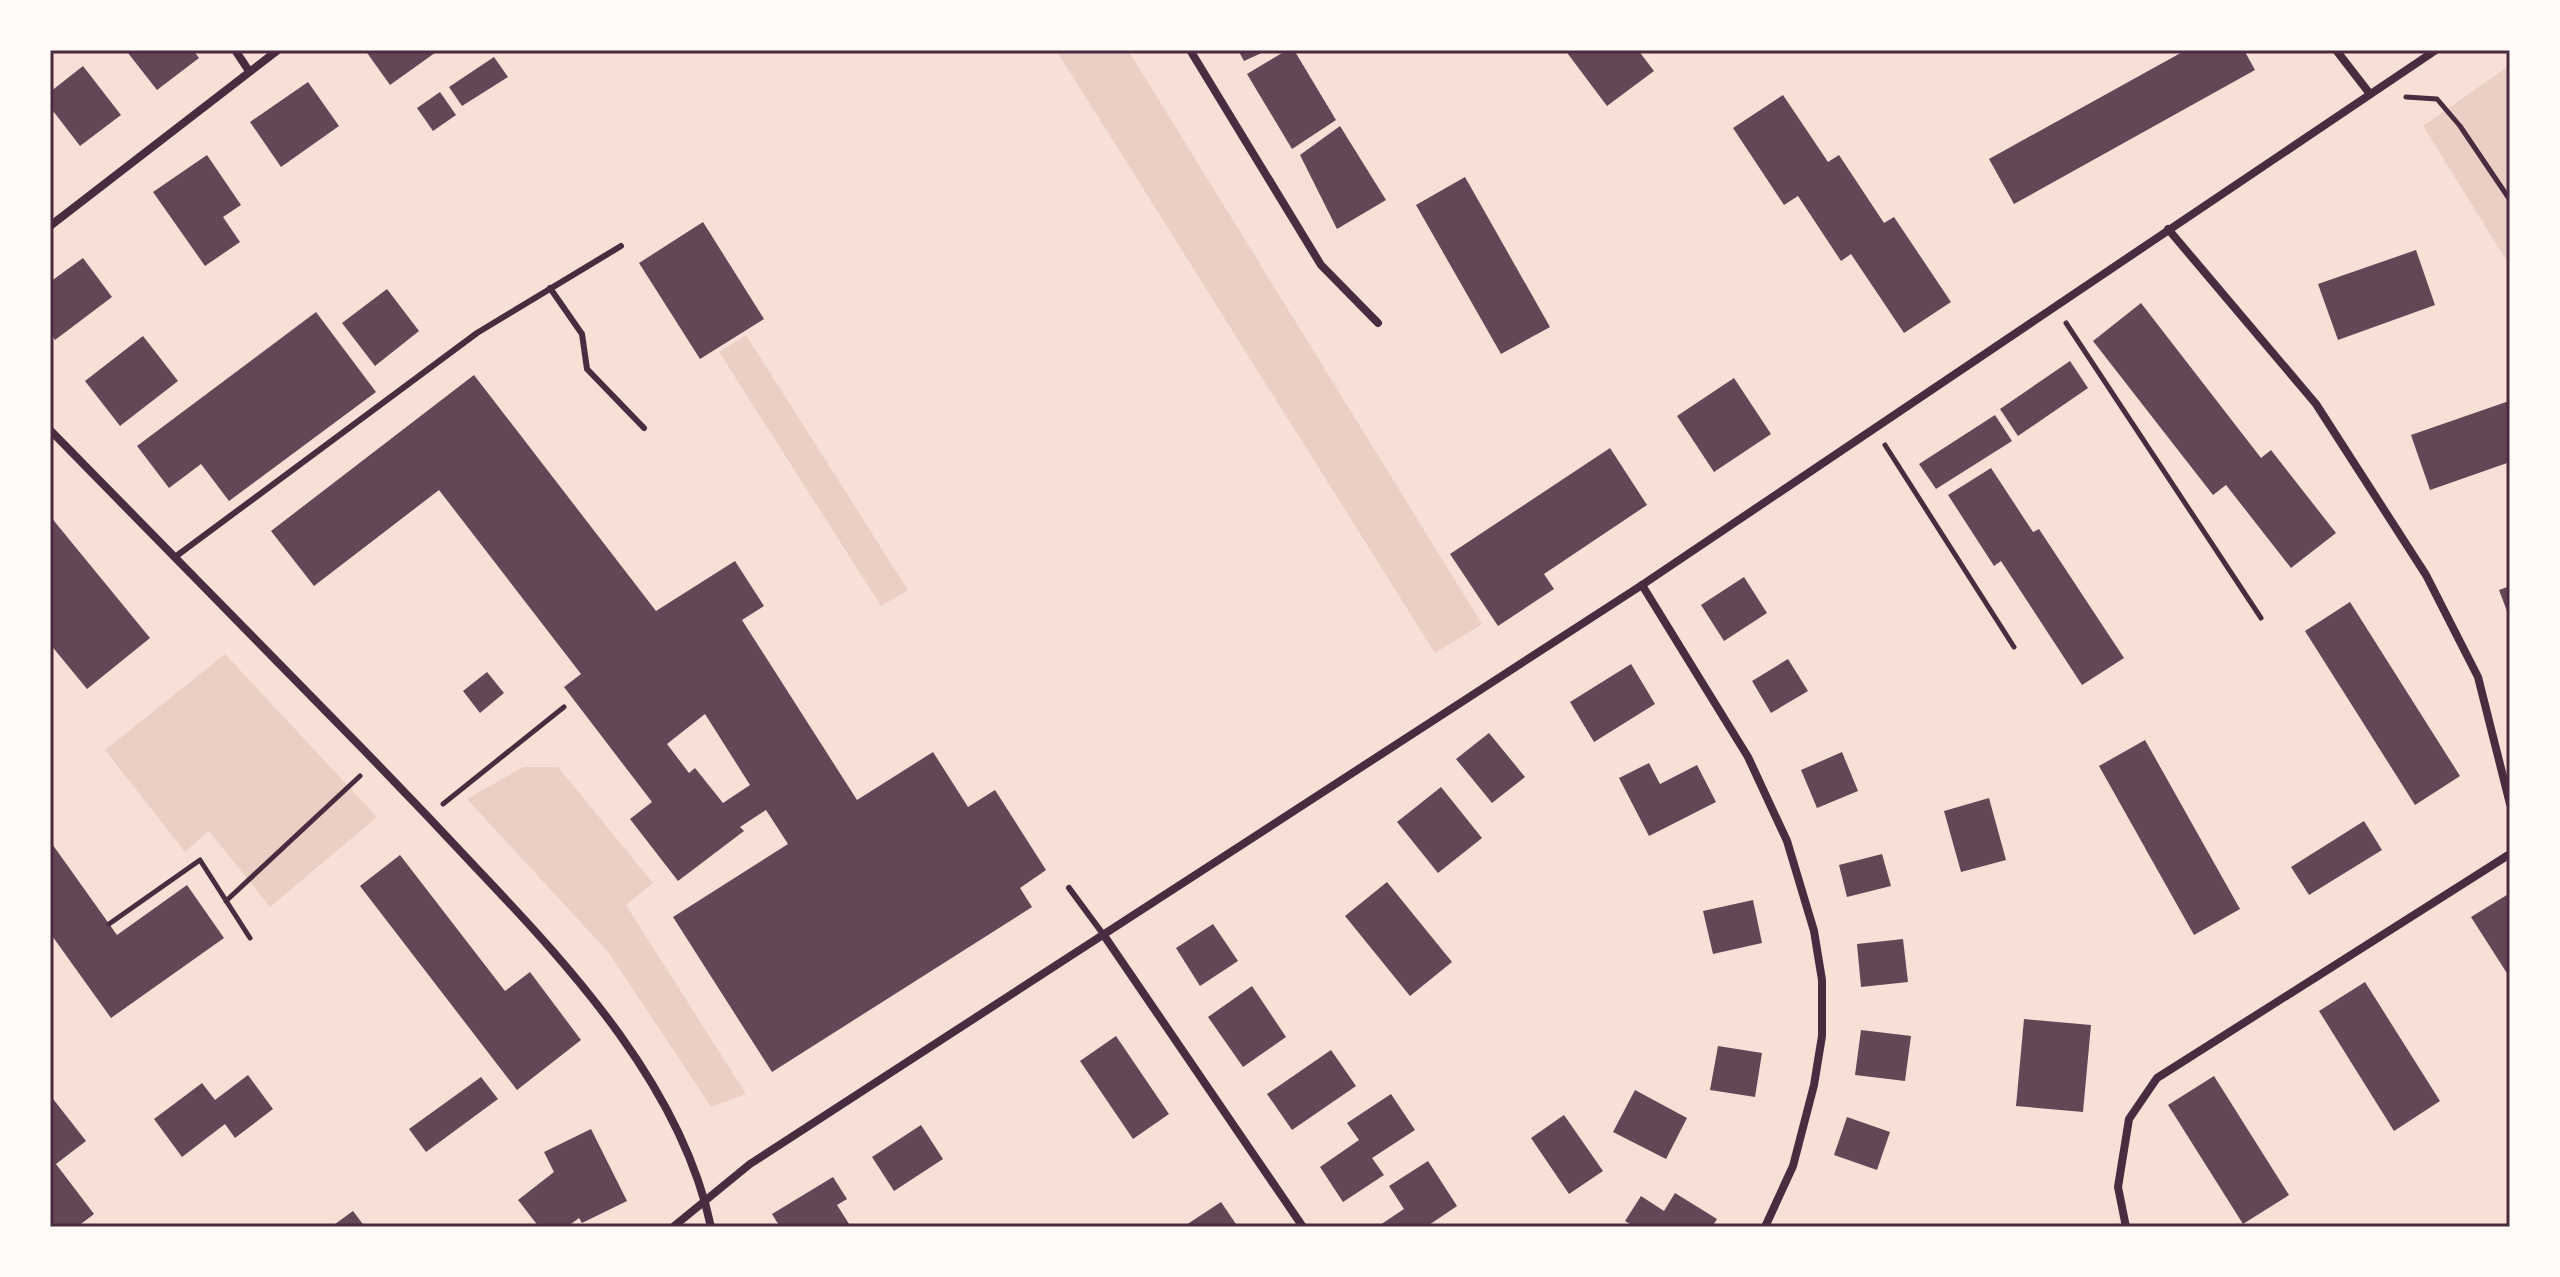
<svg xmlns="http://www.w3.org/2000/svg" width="2560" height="1277" viewBox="0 0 2560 1277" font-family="Overpass,sans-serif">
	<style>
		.green { fill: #ebcfc5 }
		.building { fill: #644757; fill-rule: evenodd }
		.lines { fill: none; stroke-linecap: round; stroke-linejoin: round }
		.path { stroke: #4a2c40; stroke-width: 5 }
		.service { stroke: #4a2c40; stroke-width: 6 }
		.minor { stroke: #4a2c40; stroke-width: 8 }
		.neatline { fill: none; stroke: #4a2c40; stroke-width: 3 }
	</style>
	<rect width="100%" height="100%" fill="#f7e1d7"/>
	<!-- green -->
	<g class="green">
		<polygon points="1056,50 1128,50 1482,624 1435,653"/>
		<polygon points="2510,65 2510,266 2423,126"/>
		<polygon points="746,335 908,590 881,606 719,352"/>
		<polygon points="225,654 377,817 270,907 209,831 185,852 105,750"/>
		<polygon points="523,767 558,767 653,883 626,905 746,1094 711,1107 609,953 467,799"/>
	</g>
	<!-- building -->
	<g class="building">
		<polygon points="132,50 193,50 199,58 157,90 128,53"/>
		<polygon points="365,50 439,50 390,85"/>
		<polygon points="1238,50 1268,50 1244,61"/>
		<polygon points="1287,50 1294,50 1336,120 1292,149 1247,74"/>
		<polygon points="1565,50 1638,50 1654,71 1607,106"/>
		<polygon points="2186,50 2244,50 2255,70 2014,204 1989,159"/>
		<polygon points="494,57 508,77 462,106 449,87"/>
		<polygon points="83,66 121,115 80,146 50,107 50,92"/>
		<polygon points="308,82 339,126 281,167 250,122"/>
		<polygon points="440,92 456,115 433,131 417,108"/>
		<polygon points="1783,95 1828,162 1839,155 1884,223 1894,217 1951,302 1904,333 1851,254 1841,261 1798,196 1784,205 1733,128"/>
		<polygon points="1340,126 1386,200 1337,229 1300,155"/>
		<polygon points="207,155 241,205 223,217 240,242 205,266 153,192"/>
		<polygon points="1465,177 1550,327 1501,354 1416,205"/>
		<polygon points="703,222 764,319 700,359 639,263"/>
		<polygon points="2416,250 2435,305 2338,340 2318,284"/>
		<polygon points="83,258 112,297 55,340 50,332 50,282"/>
		<polygon points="387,289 419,331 375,366 342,323"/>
		<polygon points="2141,303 2261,458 2271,450 2336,533 2291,568 2226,485 2213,495 2093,341"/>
		<polygon points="316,312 376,392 229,501 201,464 169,488 137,446"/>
		<polygon points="143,336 178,381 120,426 85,381"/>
		<polygon points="2070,361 2088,388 2018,436 2000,409"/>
		<path d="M474 375 656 611 735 561 764 606 742 620 857 800 933 752 968 807 995 790 1046 870 1020 888 1032 907 772 1072 673 917 788 844 766 810 740 827 744 831 678 881 630 819 652 802 564 687 581 674 439 490 314 586 271 531ZM705 714 750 785 723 803 695 768 689 773 667 744Z"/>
		<polygon points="1734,378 1771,434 1714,472 1677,416"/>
		<polygon points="2509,401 2510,462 2430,490 2411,435"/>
		<polygon points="1995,415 2012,441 1936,489 1919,464"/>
		<polygon points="1610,448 1647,505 1544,574 1554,589 1498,626 1450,554"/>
		<polygon points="1991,468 2033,532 2039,529 2124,658 2082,685 2001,561 1994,566 1948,495"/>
		<polygon points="50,516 150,638 87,689 50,644"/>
		<polygon points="1744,577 1767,613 1724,641 1701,605"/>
		<polygon points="2510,586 2510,619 2499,590"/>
		<polygon points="2350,602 2460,776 2415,805 2305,631"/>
		<polygon points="1788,659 1808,691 1771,713 1752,681"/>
		<polygon points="1631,664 1655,704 1594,742 1570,702"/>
		<polygon points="487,672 504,693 480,713 463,691"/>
		<polygon points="1489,733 1525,777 1492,803 1456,759"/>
		<polygon points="2145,740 2240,909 2194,935 2099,766"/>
		<polygon points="1842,752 1858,791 1817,808 1801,770"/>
		<polygon points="1649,763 1660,784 1697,765 1716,802 1649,836 1619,778"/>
		<polygon points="1441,787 1482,838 1438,873 1397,822"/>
		<polygon points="1989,798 2006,860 1961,872 1944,811"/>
		<polygon points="2364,821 2382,850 2309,895 2291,867"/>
		<polygon points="50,841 117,935 187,885 224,938 111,1018 50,933"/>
		<polygon points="1882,854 1891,886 1847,897 1839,865"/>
		<polygon points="400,855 505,991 530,972 581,1040 517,1090 360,886"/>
		<polygon points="1387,882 1452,962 1410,996 1345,916"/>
		<polygon points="2510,893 2510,978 2471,917"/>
		<polygon points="1753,900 1762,943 1713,954 1703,911"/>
		<polygon points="1213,924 1238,961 1200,986 1176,948"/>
		<polygon points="1903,939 1908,982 1861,987 1857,944"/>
		<polygon points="2365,982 2440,1101 2394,1131 2319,1011"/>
		<polygon points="1252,986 1286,1037 1243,1067 1208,1017"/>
		<polygon points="2024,1019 2091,1025 2083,1112 2016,1106"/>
		<polygon points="1861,1030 1911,1036 1905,1081 1855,1075"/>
		<polygon points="1116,1036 1169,1114 1133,1139 1080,1061"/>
		<polygon points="1718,1046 1762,1053 1755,1097 1710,1090"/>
		<polygon points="1331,1050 1356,1086 1292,1130 1267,1094"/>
		<polygon points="248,1075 273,1109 235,1138 225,1124 182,1157 154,1119 202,1083 215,1100"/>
		<polygon points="2214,1076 2289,1195 2243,1224 2168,1105"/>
		<polygon points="481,1077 498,1099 426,1152 409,1129"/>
		<polygon points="1635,1090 1687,1118 1666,1159 1613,1132"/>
		<polygon points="1391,1094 1415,1130 1372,1158 1384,1175 1343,1202 1320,1167 1359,1140 1347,1123"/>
		<polygon points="50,1095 86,1141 56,1164 94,1214 77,1227 50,1227"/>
		<polygon points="1564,1115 1603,1171 1569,1194 1531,1138"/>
		<polygon points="1847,1117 1890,1132 1877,1170 1834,1155"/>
		<polygon points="921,1125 943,1159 894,1191 872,1157"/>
		<polygon points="591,1129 627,1201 582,1223 579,1218 567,1227 539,1227 518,1200 554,1172 544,1152"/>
		<polygon points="1428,1161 1457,1206 1426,1227 1377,1227 1404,1209 1389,1186"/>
		<polygon points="833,1177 847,1199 837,1205 851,1227 780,1227 772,1214"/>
		<polygon points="1675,1193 1717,1219 1712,1227 1635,1227 1625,1221 1641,1196 1664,1211"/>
		<polygon points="1221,1202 1238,1227 1188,1227 1186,1225"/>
		<polygon points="353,1211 365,1227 331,1227"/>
	</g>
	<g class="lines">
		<!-- path -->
		<g class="path">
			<polyline points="2406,97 2437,99 2460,126 2510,200"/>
			<polyline points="2066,323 2261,618"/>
			<polyline points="1885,445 2014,647"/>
			<polyline points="443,804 564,707"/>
			<polyline points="226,901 360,776"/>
			<polyline points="109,924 200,860 250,938"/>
		</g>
		<!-- service -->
		<g class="service">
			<polyline points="550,288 582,334 587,369 644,428"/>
			<polyline points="175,557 477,333 621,246"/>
			<polyline points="1069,888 1103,934"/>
		</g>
		<!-- minor -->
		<g class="minor">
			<polyline points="235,50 249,71"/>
			<polyline points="1190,50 1321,265 1378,323"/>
			<polyline points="2336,50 2370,94"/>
			<polyline points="50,226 278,50"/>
			<polyline points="2168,229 2316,404 2426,575 2478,677 2510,804"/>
			<path d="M50 430C152 534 253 637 355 741 397 784 439 828 480 872 574 971 682 1089 711 1227"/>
			<polyline points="1642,585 1748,757 1787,841 1814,931 1822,980 1822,1036 1814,1085 1793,1166 1765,1227"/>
			<polyline points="1103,934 1303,1227"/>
			<polyline points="673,1227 750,1164 1642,585 2436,50"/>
			<polyline points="2126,1227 2118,1187 2129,1119 2157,1078 2510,854"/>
		</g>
	</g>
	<!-- border -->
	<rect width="2560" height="1277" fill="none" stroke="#fffaf5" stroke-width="104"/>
	<rect x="52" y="52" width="2456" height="1173" class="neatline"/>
</svg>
